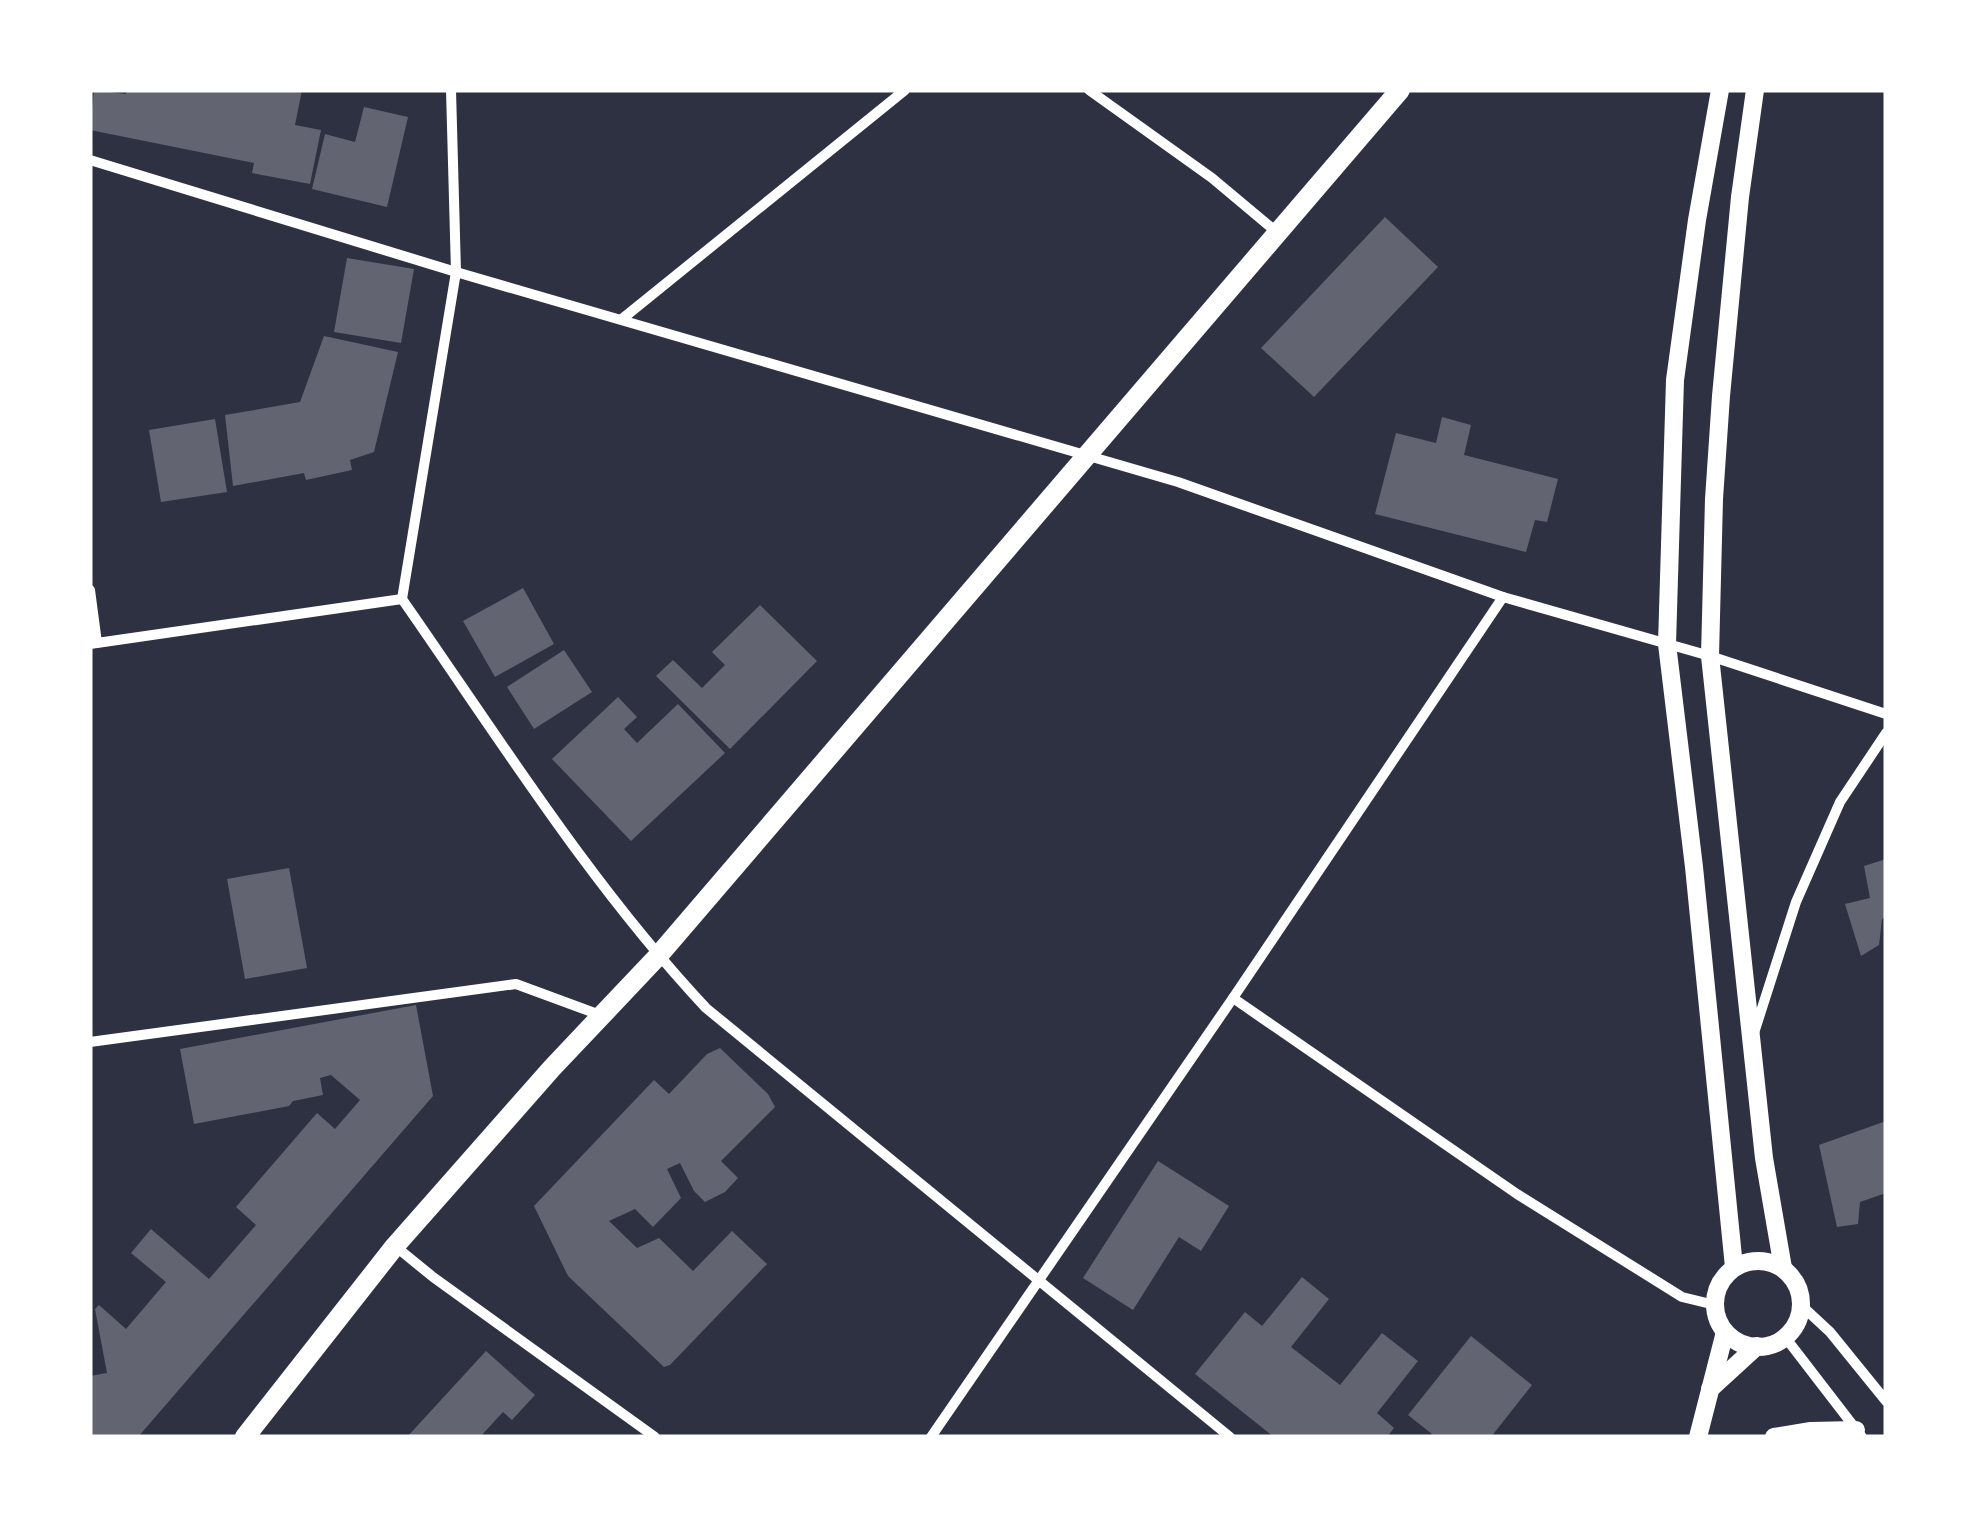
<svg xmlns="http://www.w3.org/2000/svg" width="1976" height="1527" viewBox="0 0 1976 1527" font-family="'Archivo Narrow',sans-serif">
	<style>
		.building { fill: #626471 }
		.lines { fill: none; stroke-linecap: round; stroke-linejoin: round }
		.minor { stroke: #fff; stroke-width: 10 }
		.tertiary { stroke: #fff; stroke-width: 18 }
		.secondary { stroke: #fff; stroke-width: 20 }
	</style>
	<rect width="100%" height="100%" fill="#2d3142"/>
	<!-- building -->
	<g class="building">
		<polygon points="94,90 126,94 127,90 302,90 295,125 321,130 310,184 252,173 254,163 90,130"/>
		<polygon points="364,107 408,117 387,207 312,189 325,134 355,142"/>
		<polygon points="1385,217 1438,267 1314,397 1261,348"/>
		<polygon points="347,258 414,269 401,343 334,332"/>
		<polygon points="324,336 398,352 374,452 350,460 352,470 306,480 304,473 233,486 225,415 300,402"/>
		<polygon points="1442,417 1471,425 1464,455 1558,479 1547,522 1535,520 1526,552 1375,514 1396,433 1436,443"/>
		<polygon points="215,419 227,492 161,502 149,430"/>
		<polygon points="523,588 554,644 495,677 463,621"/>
		<polygon points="760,605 817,661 730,749 656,676 673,660 702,688 725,665 712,652"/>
		<polygon points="564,650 592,692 534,729 507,687"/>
		<polygon points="618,697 637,717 624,729 637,743 678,704 725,753 631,841 552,759"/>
		<polygon points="1886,859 1886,917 1882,919 1879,945 1861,956 1845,904 1870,898 1864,866"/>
		<polygon points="289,868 307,968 245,979 227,879"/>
		<polygon points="416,1005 433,1096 138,1437 90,1437 90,1376 107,1373 95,1309 99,1305 126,1329 166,1282 131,1253 151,1229 209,1279 256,1225 236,1207 317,1113 335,1129 360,1100 331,1075 320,1078 323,1095 293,1101 289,1106 194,1124 180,1049"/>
		<polygon points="720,1048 768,1094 775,1107 721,1161 738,1178 725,1192 705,1202 694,1191 680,1163 667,1169 681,1198 653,1227 635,1209 609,1221 637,1248 659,1238 693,1271 732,1231 767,1264 670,1365 664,1367 568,1276 534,1206 654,1080 669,1094 707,1054"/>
		<polygon points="1886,1121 1886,1193 1860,1202 1858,1224 1837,1227 1819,1145"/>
		<polygon points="1158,1161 1229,1206 1201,1251 1179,1237 1133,1310 1083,1278"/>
		<polygon points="1302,1277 1329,1299 1291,1347 1340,1385 1382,1333 1418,1361 1377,1413 1394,1428 1387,1437 1274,1437 1195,1374 1245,1312 1262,1326"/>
		<polygon points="1471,1336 1532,1385 1491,1437 1430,1437 1432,1434 1408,1415"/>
		<polygon points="486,1351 535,1395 512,1420 503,1412 480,1437 407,1437"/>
	</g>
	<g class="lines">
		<!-- minor -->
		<g class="minor">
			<path d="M451 90 456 272 402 599C499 738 590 884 706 1008L1230 1437"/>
			<polyline points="1089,90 1212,178 1279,234"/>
			<polyline points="90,160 456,272 1178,482 1503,597 1710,656 1886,714"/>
			<polyline points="622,319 905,90"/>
			<polyline points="90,590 97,643"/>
			<polyline points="90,644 402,599"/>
			<polyline points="1233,998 1517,1194 1682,1297 1715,1305"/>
			<polyline points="1754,1033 1796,902 1840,802 1886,733"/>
			<polyline points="90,1042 516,984 600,1015"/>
			<polyline points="395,1246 433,1277 655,1437"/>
			<polyline points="1802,1306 1830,1332 1886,1401"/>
			<polyline points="1785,1337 1862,1437"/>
			<polyline points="931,1437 1233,998 1503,597"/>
		</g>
		<!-- tertiary -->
		<g class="tertiary">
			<polyline points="1720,90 1697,220 1675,380 1667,644 1694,867 1734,1267"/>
			<polyline points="1755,90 1740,197 1721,396 1714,499 1710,656 1764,1158 1783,1268"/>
			<circle cx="1758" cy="1304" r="43"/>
			<polyline points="1710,1389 1757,1346"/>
			<polyline points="1698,1437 1725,1332"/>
			<polyline points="1774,1437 1811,1431 1856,1430"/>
		</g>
		<!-- secondary -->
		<polyline class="secondary" points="245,1437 395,1246 552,1068 658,956 1400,90"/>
	</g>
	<!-- border -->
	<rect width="1976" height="1527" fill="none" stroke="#ffffff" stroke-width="185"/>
</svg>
